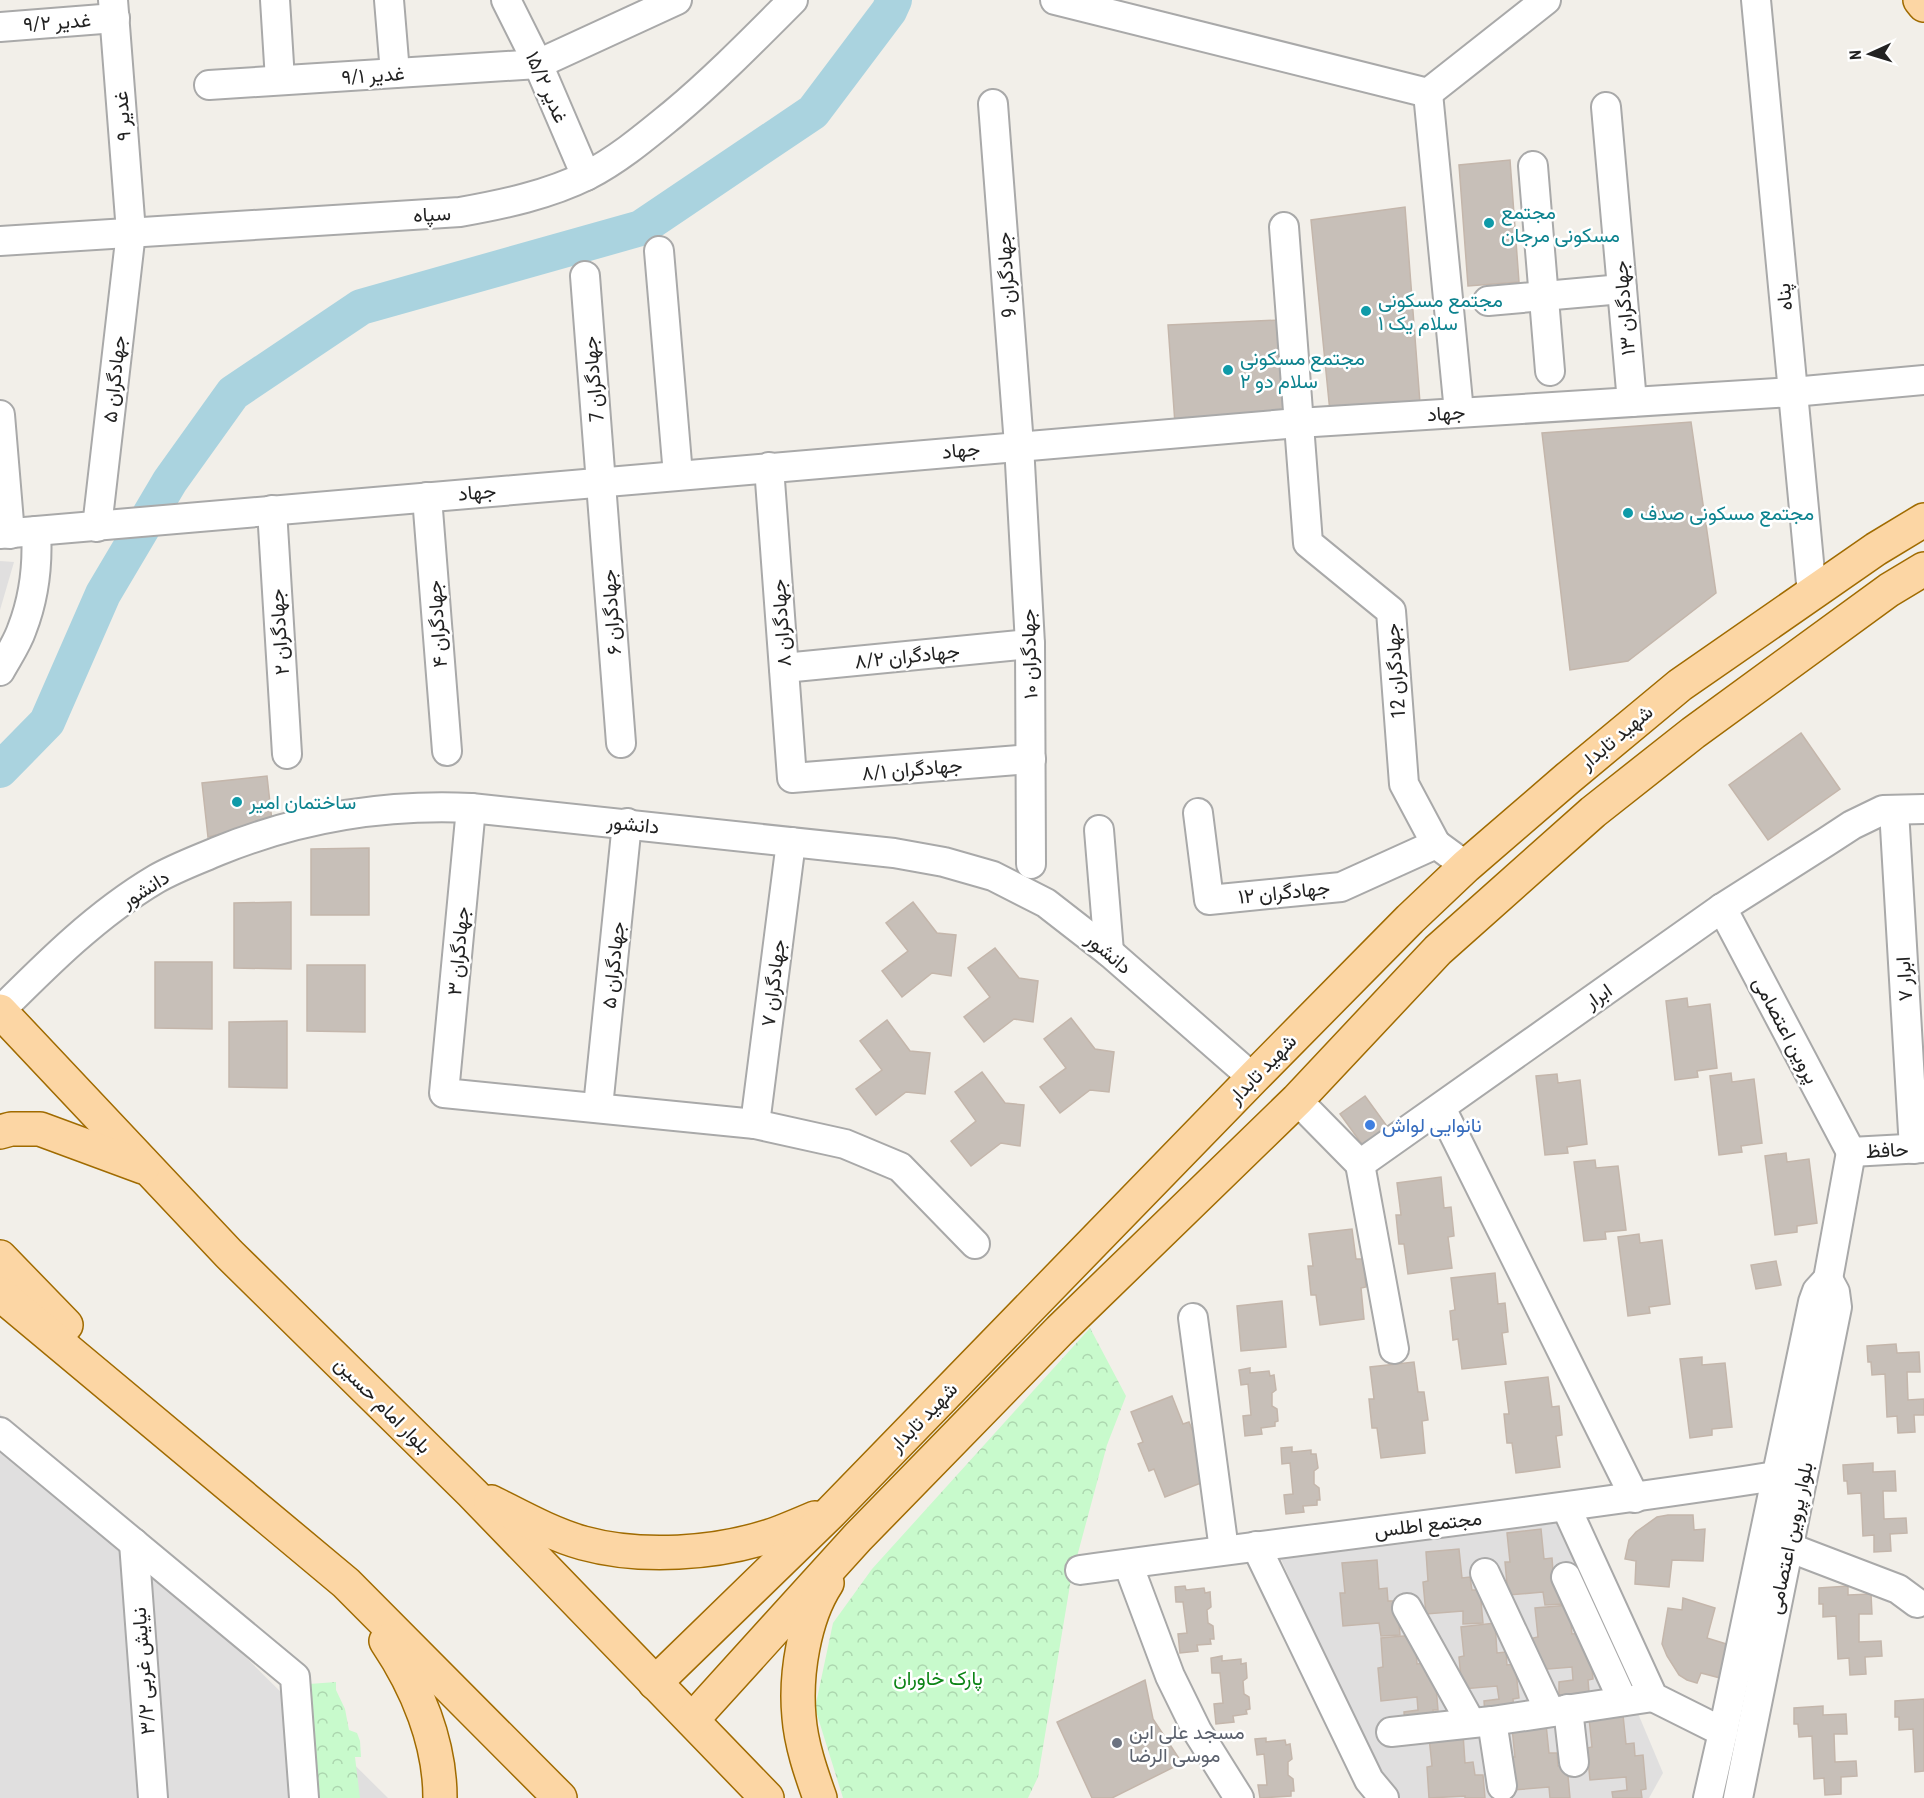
<svg xmlns="http://www.w3.org/2000/svg" width="1924" height="1798" viewBox="0 0 1924 1798" font-family="'Roboto Condensed',Vazirmatn,sans-serif">
	<style>
		.residential { fill: #e0dfdf }
		.park { fill: url(#park-crowns) }
		.lines { fill: none; stroke-linecap: round; stroke-linejoin: round }
		.river { stroke: #aad3df; stroke-width: 36 }
		.building { fill: #c7bfb8; stroke: #c4b6ab; stroke-width: 1.5 }
		.minor-casing { stroke: #a9a9a9; stroke-width: 32 }
		.major-casing { stroke: #a06b00; stroke-width: 36 }
		.minor { stroke: #fff; stroke-width: 28 }
		.major { stroke: #fcd6a4; stroke-width: 33 }
		.culture-dot { fill: #0f9aa8; stroke: #fff; stroke-width: 2 }
		.shop-dot { fill: #3f7fe0; stroke: #fff; stroke-width: 2 }
		.worship-dot { fill: #6b7280; stroke: #fff; stroke-width: 2 }
		.labels { text-anchor: middle; dominant-baseline: central; stroke-width: 5; stroke-linejoin: round; paint-order: stroke }
		.street-label { font-size: 20px; fill: #222; stroke: #fff }
		.culture-label { font-size: 20px; fill: #0d838f; stroke: #fff; text-anchor: start }
		.shop-label { font-size: 20px; fill: #366cbe; stroke: #fff; text-anchor: start }
		.park-label { font-size: 20px; fill: #0c8416; stroke: #fff }
		.worship-label { font-size: 20px; fill: #5b616d; stroke: #fff; text-anchor: start }
	</style>
	<defs>
		<pattern id="park-crowns" width="20" height="18" patternUnits="userSpaceOnUse" patternTransform="scale(1.5)"><rect width="20" height="18" fill="#c8facc"/><path d="M2 6a3 3 0 1 1 6 0M12 15a3 3 0 1 1 6 0" fill="none" stroke="#acd6af"/></pattern>
	</defs>
	<rect width="100%" height="100%" fill="#f2efe9"/>
	<!-- residential -->
	<g class="residential">
		<polygon points="0,561 14,562 0,610"/>
		<polygon points="0,1414 388,1798 0,1798"/>
		<polygon points="1556,1518 1663,1773 1649,1798 1400,1798 1377,1774 1280,1557"/>
	</g>
	<!-- park -->
	<g class="park">
		<polygon points="1090,1328 1126,1396 1107,1445 1071,1579 1038,1777 1028,1798 843,1798 815,1708 833,1623 872,1569"/>
		<polygon points="336,1682 336,1690 345,1709 349,1730 357,1733 360,1741 361,1757 355,1757 360,1798 316,1798 309,1684"/>
	</g>
	<g class="lines">
		<!-- river -->
		<polyline class="river" points="0,770 47,722 103,594 170,481 233,393 361,307 641,228 813,112 889,11 894,0"/>
	</g>
	<!-- building -->
	<g class="building">
		<polygon points="1510,160 1519,282 1468,286 1459,165"/>
		<polygon points="1405,207 1420,403 1330,412 1311,220"/>
		<polygon points="1280,320 1290,414 1175,424 1168,325"/>
		<polygon points="1691,422 1716,593 1628,661 1570,670 1542,433"/>
		<polygon points="1801,733 1840,789 1768,840 1729,785"/>
		<polygon points="267,776 272,821 208,837 202,783"/>
		<polygon points="369,848 369,915 311,915 311,849"/>
		<polygon points="291,902 291,969 234,968 234,903"/>
		<polygon points="913,902 937,933 956,935 951,976 932,973 902,997 882,971 908,951 886,923"/>
		<polygon points="995,948 1019,978 1038,981 1033,1022 1014,1019 984,1042 964,1017 990,997 968,968"/>
		<polygon points="155,962 212,962 212,1029 155,1028"/>
		<polygon points="307,965 365,965 365,1032 307,1031"/>
		<polygon points="1687,998 1688,1007 1710,1004 1717,1068 1697,1071 1698,1077 1675,1080 1666,1001"/>
		<polygon points="1071,1018 1095,1049 1114,1052 1109,1092 1090,1090 1060,1113 1040,1087 1066,1068 1044,1039"/>
		<polygon points="887,1020 910,1051 930,1053 925,1094 906,1092 876,1115 856,1089 882,1070 860,1041"/>
		<polygon points="287,1021 287,1088 229,1087 229,1022"/>
		<polygon points="982,1072 1005,1103 1024,1105 1020,1146 1001,1143 971,1166 951,1141 976,1121 955,1092"/>
		<polygon points="1731,1073 1732,1082 1754,1079 1762,1143 1741,1146 1742,1152 1719,1155 1710,1076"/>
		<polygon points="1557,1074 1558,1083 1580,1080 1587,1144 1567,1147 1568,1153 1545,1155 1536,1076"/>
		<polygon points="1365,1096 1389,1129 1364,1147 1340,1114"/>
		<polygon points="1786,1153 1787,1162 1809,1159 1817,1223 1797,1226 1797,1232 1775,1235 1765,1156"/>
		<polygon points="1595,1160 1596,1168 1618,1166 1626,1230 1605,1232 1606,1239 1584,1241 1574,1162"/>
		<polygon points="1441,1177 1444,1208 1451,1207 1454,1236 1448,1237 1452,1268 1408,1274 1404,1244 1399,1244 1396,1215 1401,1215 1397,1183"/>
		<polygon points="1352,1229 1356,1259 1363,1259 1366,1287 1361,1288 1364,1319 1320,1325 1316,1295 1311,1295 1308,1266 1313,1266 1309,1234"/>
		<polygon points="1639,1234 1640,1243 1662,1240 1670,1304 1649,1307 1650,1313 1628,1316 1618,1237"/>
		<polygon points="1776,1261 1781,1285 1756,1289 1751,1265"/>
		<polygon points="1495,1273 1498,1304 1505,1303 1508,1332 1502,1333 1506,1364 1462,1369 1458,1339 1453,1340 1450,1311 1455,1310 1451,1278"/>
		<polygon points="1282,1301 1286,1347 1241,1351 1237,1306"/>
		<polygon points="1896,1344 1897,1353 1919,1352 1920,1372 1907,1372 1908,1400 1924,1399 1924,1415 1914,1415 1915,1432 1898,1433 1897,1416 1887,1417 1885,1374 1872,1375 1871,1362 1868,1362 1867,1346"/>
		<polygon points="1702,1357 1702,1365 1725,1363 1732,1427 1712,1429 1712,1435 1690,1438 1680,1359"/>
		<polygon points="1414,1362 1418,1392 1424,1392 1428,1420 1422,1421 1425,1453 1381,1458 1377,1428 1372,1428 1369,1399 1374,1399 1370,1367"/>
		<polygon points="1250,1368 1250,1373 1269,1371 1270,1376 1274,1375 1276,1390 1272,1393 1272,1406 1277,1409 1278,1421 1275,1422 1275,1426 1261,1428 1262,1434 1245,1436 1243,1416 1251,1415 1248,1384 1241,1385 1239,1370"/>
		<polygon points="1548,1377 1552,1407 1559,1406 1562,1435 1556,1436 1560,1467 1516,1473 1512,1443 1507,1443 1504,1414 1509,1414 1505,1382"/>
		<polygon points="1172,1396 1183,1424 1189,1422 1200,1449 1195,1451 1206,1481 1165,1497 1154,1469 1149,1471 1138,1444 1143,1442 1131,1412"/>
		<polygon points="1292,1447 1292,1452 1311,1450 1311,1454 1316,1454 1318,1468 1314,1471 1314,1484 1319,1488 1320,1500 1317,1500 1317,1505 1303,1506 1304,1512 1286,1514 1284,1495 1293,1494 1290,1463 1282,1464 1281,1448"/>
		<polygon points="1873,1463 1873,1472 1895,1471 1896,1491 1883,1491 1884,1519 1906,1518 1907,1533 1890,1534 1891,1551 1874,1552 1874,1535 1863,1536 1861,1493 1848,1494 1847,1481 1844,1481 1843,1465"/>
		<polygon points="1668,1515 1693,1515 1694,1530 1705,1529 1703,1561 1672,1560 1669,1587 1635,1584 1636,1561 1625,1559 1629,1540 1636,1532 1657,1517"/>
		<polygon points="1541,1529 1544,1559 1552,1558 1553,1571 1561,1570 1564,1604 1545,1605 1543,1592 1508,1595 1505,1562 1510,1562 1507,1533"/>
		<polygon points="1459,1549 1462,1578 1470,1577 1472,1590 1480,1590 1483,1623 1463,1624 1463,1611 1426,1614 1423,1582 1428,1581 1426,1552"/>
		<polygon points="1377,1560 1379,1589 1387,1588 1388,1601 1397,1601 1400,1635 1381,1636 1379,1623 1343,1626 1340,1593 1345,1593 1342,1563"/>
		<polygon points="1185,1586 1186,1590 1204,1588 1205,1593 1210,1592 1211,1607 1207,1610 1208,1623 1213,1626 1214,1639 1210,1639 1211,1644 1197,1645 1198,1651 1180,1653 1178,1634 1187,1633 1183,1602 1176,1602 1175,1587"/>
		<polygon points="1848,1586 1848,1595 1871,1594 1872,1614 1859,1614 1859,1642 1881,1641 1882,1656 1865,1657 1866,1674 1850,1675 1849,1658 1838,1659 1836,1616 1823,1617 1823,1604 1819,1604 1819,1588"/>
		<polygon points="1683,1598 1715,1608 1707,1638 1733,1646 1724,1679 1701,1673 1697,1683 1687,1680 1679,1675 1667,1656 1662,1644 1668,1608 1682,1610"/>
		<polygon points="1569,1605 1572,1634 1580,1633 1581,1646 1590,1645 1593,1679 1588,1680 1589,1692 1559,1695 1559,1682 1573,1680 1572,1667 1536,1670 1533,1638 1538,1637 1535,1608"/>
		<polygon points="1495,1623 1497,1653 1506,1652 1507,1665 1515,1664 1519,1698 1513,1699 1514,1711 1485,1714 1484,1701 1499,1699 1497,1686 1462,1689 1459,1657 1464,1656 1461,1627"/>
		<polygon points="1415,1635 1417,1664 1425,1663 1427,1676 1435,1675 1438,1710 1433,1710 1434,1722 1405,1725 1404,1712 1418,1710 1417,1697 1381,1701 1378,1668 1383,1667 1381,1638"/>
		<polygon points="1222,1656 1222,1661 1241,1659 1241,1664 1246,1663 1247,1678 1243,1681 1244,1694 1249,1697 1250,1709 1246,1710 1247,1714 1233,1716 1234,1722 1216,1724 1214,1704 1223,1703 1220,1673 1212,1673 1211,1658"/>
		<polygon points="1145,1680 1153,1719 1182,1763 1112,1798 1092,1798 1057,1722"/>
		<polygon points="1924,1699 1924,1771 1915,1772 1913,1729 1899,1730 1899,1717 1895,1717 1895,1701"/>
		<polygon points="1823,1706 1823,1715 1846,1714 1847,1734 1834,1734 1835,1762 1856,1761 1857,1776 1841,1777 1841,1794 1825,1795 1824,1778 1814,1779 1812,1736 1799,1737 1798,1724 1794,1724 1794,1708"/>
		<polygon points="1623,1715 1626,1744 1634,1743 1635,1756 1643,1755 1646,1789 1641,1790 1642,1798 1613,1798 1612,1792 1627,1790 1626,1777 1590,1780 1587,1748 1592,1747 1589,1718"/>
		<polygon points="1546,1724 1549,1753 1557,1753 1558,1766 1567,1765 1570,1798 1550,1798 1549,1787 1513,1790 1510,1757 1515,1757 1512,1728"/>
		<polygon points="1463,1734 1465,1763 1473,1762 1475,1775 1483,1775 1485,1798 1465,1798 1465,1796 1429,1798 1427,1767 1432,1766 1429,1737"/>
		<polygon points="1266,1738 1266,1742 1285,1740 1286,1745 1290,1744 1292,1759 1288,1762 1288,1775 1293,1779 1294,1791 1291,1791 1291,1796 1260,1798 1258,1785 1267,1785 1264,1754 1257,1755 1255,1739"/>
	</g>
	<g class="lines">
		<defs>
			<g id="minor">
				<polyline points="275,0 280,80"/>
				<polyline points="389,0 395,73"/>
				<polyline points="506,0 538,64 586,176"/>
				<polyline points="1055,0 1428,93"/>
				<polyline points="1756,0 1812,594"/>
				<polyline points="0,27 115,18"/>
				<polyline points="209,85 538,64 677,0"/>
				<polyline points="1428,93 1459,412"/>
				<polyline points="1428,93 1546,0"/>
				<polyline points="993,104 1019,445 1030,644 1031,864"/>
				<polyline points="1606,107 1632,402"/>
				<polyline points="1533,166 1550,371"/>
				<polyline points="1284,227 1308,543 1391,611 1404,784 1436,844"/>
				<path d="M0 241 460 212C504 204 548 195 588 175 619 159 646 136 673 114 716 78 754 39 793 0"/>
				<polyline points="659,251 678,475"/>
				<polyline points="585,276 621,743"/>
				<polyline points="1488,301 1622,289"/>
				<polyline points="0,415 10,534"/>
				<polyline points="769,467 792,778 1031,759"/>
				<polyline points="427,497 447,751"/>
				<polyline points="272,510 287,754"/>
				<polyline points="97,527 131,232 113,0"/>
				<polyline points="0,534 1298,423 1793,392 1924,380"/>
				<polyline points="784,668 1030,644"/>
				<path d="M0 671C7 658 17 644 22 629 34 598 38 564 36 531"/>
				<polyline points="471,808 444,1093 755,1124 845,1144 900,1167 975,1244"/>
				<polyline points="1894,810 1914,1149"/>
				<polyline points="1198,813 1209,900 1341,887 1436,844 1466,866"/>
				<polyline points="1099,830 1109,952"/>
				<polyline points="1722,908 1851,1152"/>
				<path d="M0 1011C48 963 97 914 156 879 175 868 197 860 218 851 299 818 384 804 471 808L894 853 944 862 993 876 1046 903 1109 952 1253 1078"/>
				<polyline points="1297,1100 1360,1164 1722,908 1826,842 1852,825 1883,810 1924,809"/>
				<polyline points="598,1107 627,823"/>
				<polyline points="1441,1108 1635,1498"/>
				<polyline points="755,1124 791,842"/>
				<polyline points="1851,1152 1924,1148"/>
				<polyline points="1360,1164 1394,1349"/>
				<polyline points="1828,1279 1851,1152"/>
				<polyline points="1193,1318 1224,1550"/>
				<polyline points="0,1432 295,1677 304,1798"/>
				<polyline points="1566,1507 1653,1697 1723,1732"/>
				<polyline points="134,1543 153,1798"/>
				<polyline points="1256,1546 1369,1780 1384,1798"/>
				<polyline points="1788,1547 1898,1589 1917,1603"/>
				<polyline points="1128,1564 1170,1676 1197,1731 1239,1798"/>
				<path d="M1080 1570C1312 1538 1545 1512 1776 1476"/>
				<polyline points="1485,1573 1550,1712"/>
				<polyline points="1566,1577 1623,1701"/>
				<polyline points="1407,1608 1471,1723"/>
				<polyline points="1568,1709 1574,1762"/>
				<polyline points="1492,1721 1502,1786"/>
				<polyline points="1391,1732 1492,1721 1653,1697"/>
				<polyline points="1708,1798 1723,1732 1813,1302 1817,1291 1828,1279"/>
				<polyline points="1738,1798 1837,1307 1835,1292 1828,1279"/>
			</g>
			<g id="major">
				<polyline points="1920,0 1924,5"/>
				<polyline points="0,1011 229,1254 472,1493 767,1798"/>
				<polyline points="0,1132 11,1129 40,1129 143,1167"/>
				<polyline points="0,1257 66,1325"/>
				<polyline points="0,1294 346,1583 560,1798"/>
				<path d="M491 1502C521 1517 551 1534 583 1543 641 1559 716 1554 773 1535 787 1530 801 1524 815 1518"/>
				<path d="M386 1641C417 1687 440 1742 440 1798"/>
				<polyline points="655,1683 831,1512 1253,1078 1410,919 1466,866 1568,778 1680,685 1876,549 1924,520"/>
				<polyline points="692,1720 858,1537 1060,1330 1297,1100 1438,950 1593,812 1693,733 1889,590 1924,569"/>
				<path d="M820 1798C811 1773 801 1744 799 1717 795 1675 804 1618 827 1583"/>
			</g>
		</defs>
		<!-- minor casing -->
		<use href="#minor" class="minor-casing"/>
		<!-- major casing -->
		<use href="#major" class="major-casing"/>
		<!-- minor -->
		<use href="#minor" class="minor"/>
		<!-- major -->
		<use href="#major" class="major"/>
	</g>
	<!-- markers -->
	<g class="culture-dot">
		<circle cx="1489" cy="223" r="6"/>
		<circle cx="1366" cy="311" r="6"/>
		<circle cx="1228" cy="370" r="6"/>
		<circle cx="1628" cy="513" r="6"/>
		<circle cx="237" cy="802" r="6"/>
	</g>
	<circle class="shop-dot" cx="1370" cy="1125" r="6"/>
	<circle class="worship-dot" cx="1117" cy="1743" r="6"/>
	<g class="labels">
		<!-- street labels -->
		<g class="street-label">
			<text transform="translate(57 22) rotate(-4)">غدیر ۹/۲</text>
			<text transform="translate(373 75) rotate(-4)">غدیر ۹/۱</text>
			<text transform="translate(547 87) rotate(66)">غدیر ۱۵/۲</text>
			<text transform="translate(122 116) rotate(-94)">غدیر ۹</text>
			<text transform="translate(432 214) rotate(-3)">سپاه</text>
			<text transform="translate(1006 275) rotate(-94)">جهادگران 9</text>
			<text transform="translate(1784 297) rotate(-95)">پناه</text>
			<text transform="translate(1624 308) rotate(-95)">جهادگران ۱۳</text>
			<text transform="translate(114 379) rotate(-84)">جهادگران ۵</text>
			<text transform="translate(593 379) rotate(-95)">جهادگران 7</text>
			<text transform="translate(1446 413) rotate(-4)">جهاد</text>
			<text transform="translate(961 450) rotate(-5)">جهاد</text>
			<text transform="translate(477 492) rotate(-5)">جهاد</text>
			<text transform="translate(611 612) rotate(-94)">جهادگران ۶</text>
			<text transform="translate(781 623) rotate(-94)">جهادگران ۸</text>
			<text transform="translate(437 624) rotate(-94)">جهادگران ۴</text>
			<text transform="translate(279 632) rotate(-94)">جهادگران ۲</text>
			<text transform="translate(1029 654) rotate(-92)">جهادگران ۱۰</text>
			<text transform="translate(907 656) rotate(-6)">جهادگران ۸/۲</text>
			<text transform="translate(1395 671) rotate(-94)">جهادگران 12</text>
			<text transform="translate(1616 737) rotate(-40)">شهید تابدار</text>
			<text transform="translate(912 769) rotate(-5)">جهادگران ۸/۱</text>
			<text transform="translate(633 824) rotate(6)">دانشور</text>
			<text transform="translate(145 889) rotate(-32)">دانشور</text>
			<text transform="translate(1284 892) rotate(-6)">جهادگران ۱۲</text>
			<text transform="translate(458 951) rotate(-85)">جهادگران ۳</text>
			<text transform="translate(1109 953) rotate(40)">دانشور</text>
			<text transform="translate(613 965) rotate(-84)">جهادگران ۵</text>
			<text transform="translate(1904 979) rotate(-93)">ابرار ۷</text>
			<text transform="translate(773 983) rotate(-83)">جهادگران ۷</text>
			<text transform="translate(1598 996) rotate(-35)">ابرار</text>
			<text transform="translate(1786 1030) rotate(62)">پروین اعتصامی</text>
			<text transform="translate(1262 1069) rotate(-46)">شهید تابدار</text>
			<text transform="translate(1887 1150) rotate(-3)">حافظ</text>
			<text transform="translate(383 1405) rotate(45)">بلوار امام حسین</text>
			<text transform="translate(923 1417) rotate(-46)">شهید تابدار</text>
			<text transform="translate(1428 1524) rotate(-7)">مجتمع اطلس</text>
			<text transform="translate(1790 1538) rotate(-78)">بلوار پروین اعتصامی</text>
			<text transform="translate(143 1671) rotate(-94)">نیایش غربی ۳/۲</text>
		</g>
		<!-- culture labels -->
		<g class="culture-label">
			<text x="1501" y="212">مجتمع<tspan x="1501" dy="23">مسکونی مرجان</tspan></text>
			<text x="1378" y="300">مجتمع مسکونی<tspan x="1378" dy="23">سلام یک ۱</tspan></text>
			<text x="1240" y="358">مجتمع مسکونی<tspan x="1240" dy="23">سلام دو ۲</tspan></text>
			<text x="1640" y="513">مجتمع مسکونی صدف</text>
			<text x="249" y="802">ساختمان امیر</text>
		</g>
		<!-- shop labels -->
		<g class="shop-label">
			<text x="1382" y="1125">نانوایی لواش</text>
		</g>
		<!-- park labels -->
		<g class="park-label">
			<text x="938" y="1678">پارک خاوران</text>
		</g>
		<!-- worship labels -->
		<g class="worship-label">
			<text x="1129" y="1732">مسجد علی ابن<tspan x="1129" dy="23">موسی الرضا</tspan></text>
		</g>
	</g>
	<!-- north arrow -->
	<g transform="translate(1870 54) rotate(266)" stroke="#ffffff" stroke-width="4.5" paint-order="stroke">
	<path d="M0-4.5L10 22L0 15L-10 22Z" fill="#222222"/>
	<text y="-9" font-size="16" font-weight="bold" text-anchor="middle" fill="#222222">N</text>
	</g>
</svg>
